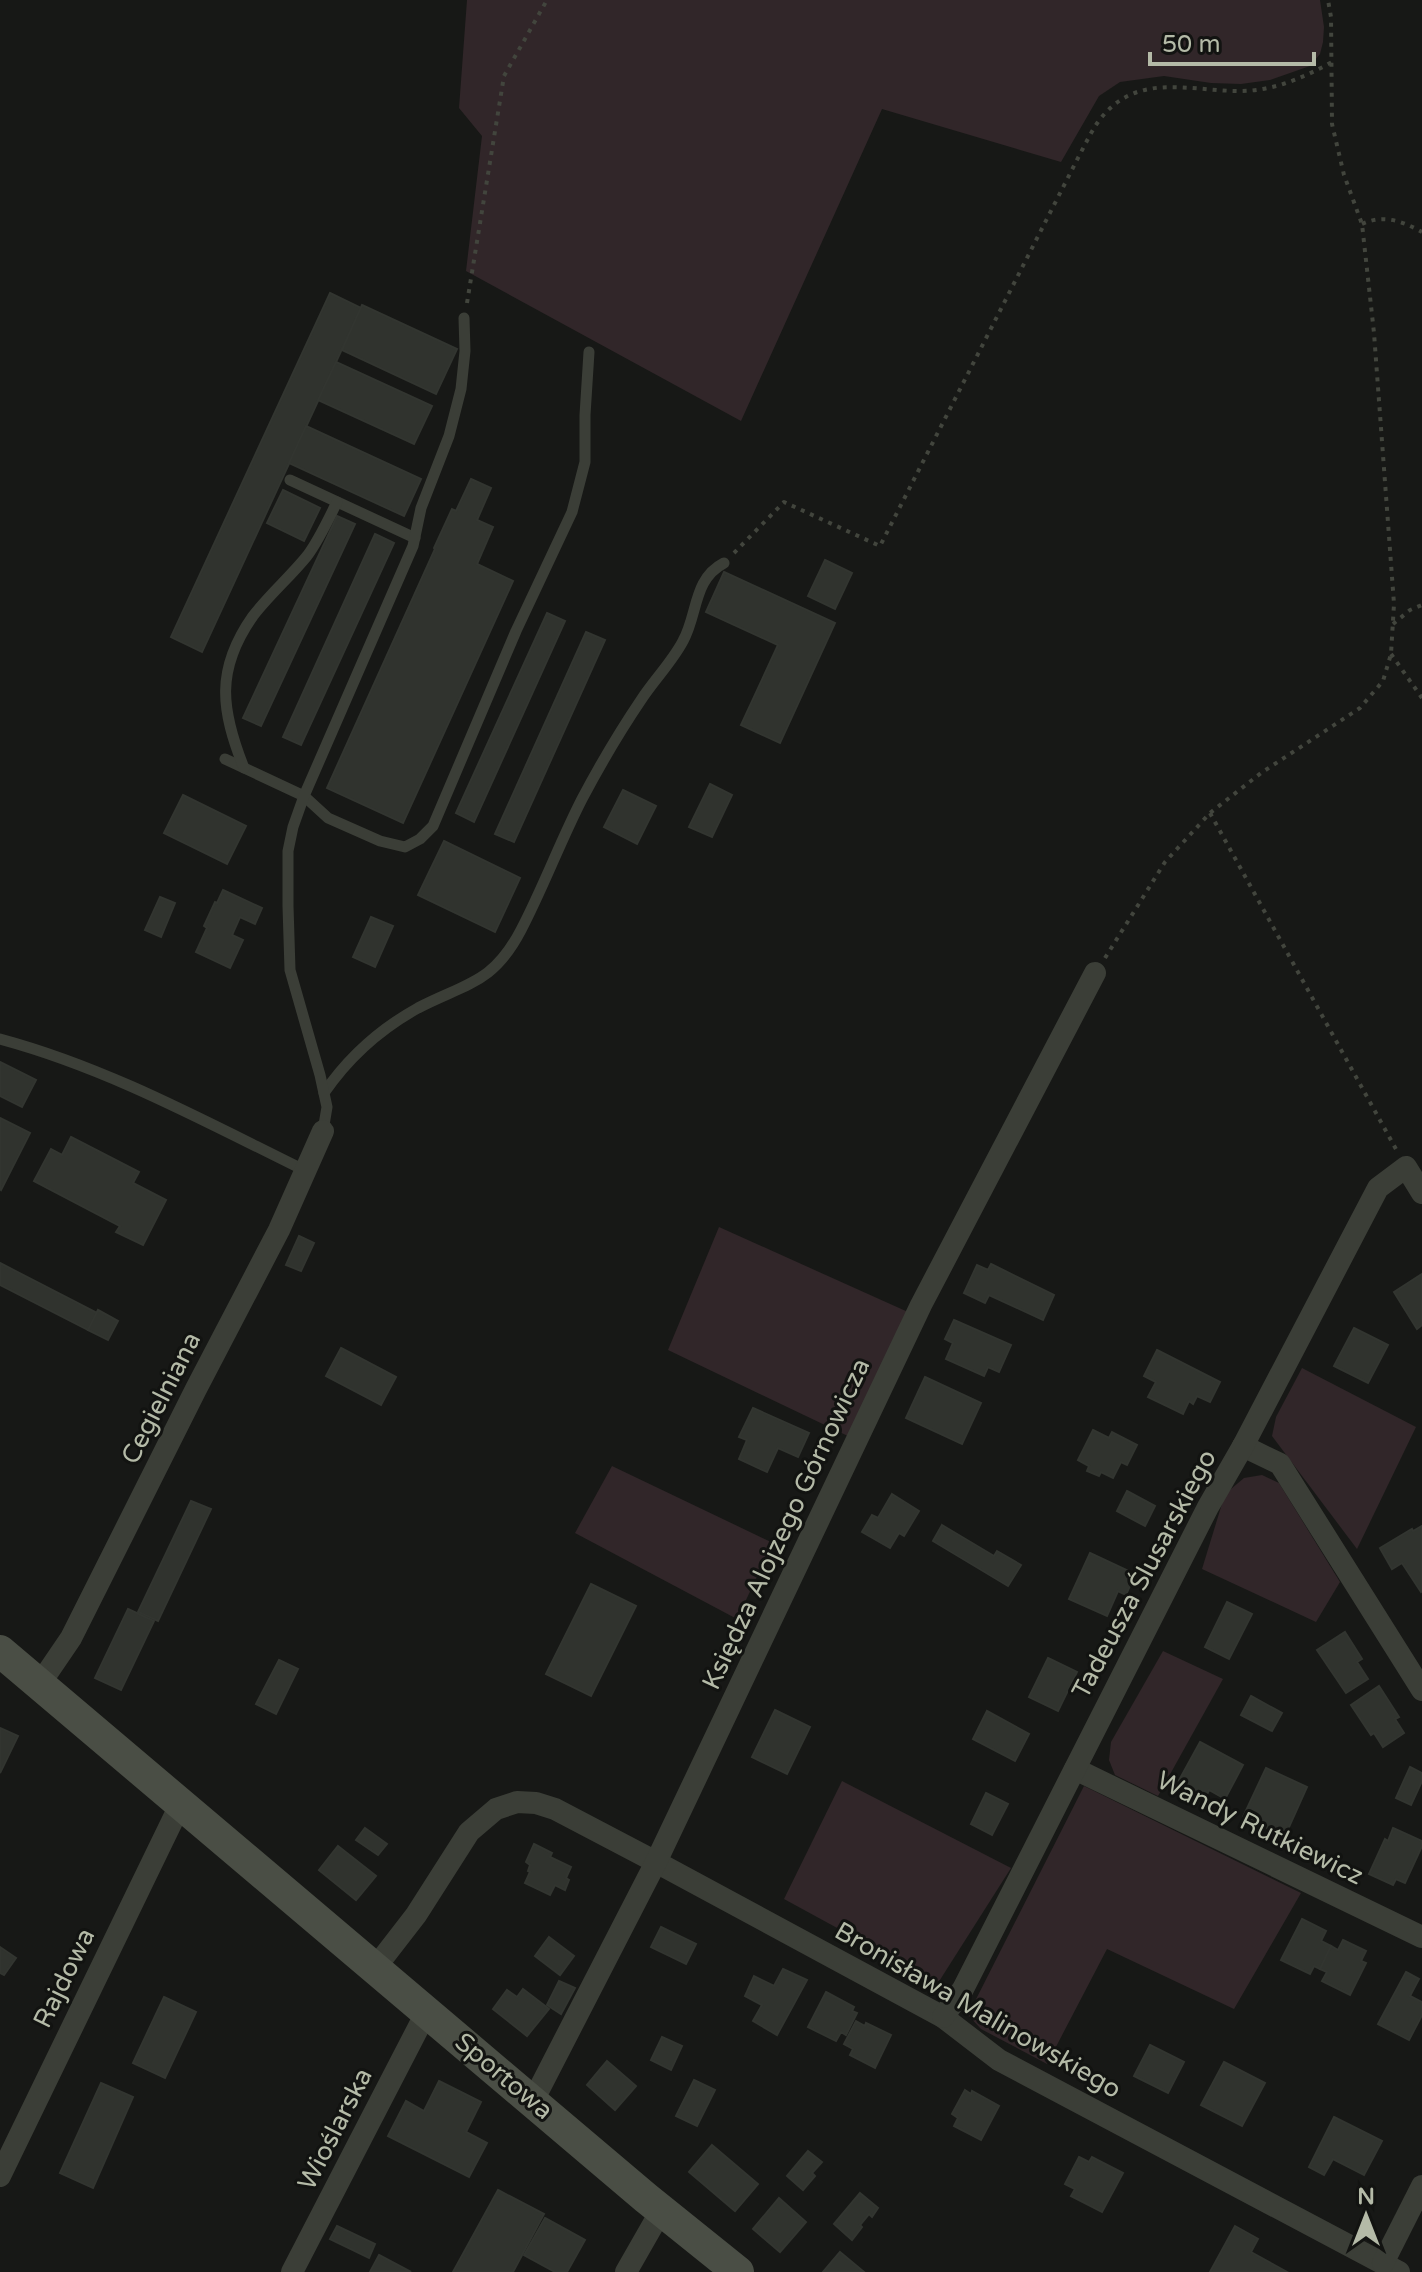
<svg xmlns="http://www.w3.org/2000/svg" width="1422" height="2272" viewBox="0 0 1422 2272" font-family="'Varela Round',sans-serif">
	<style>
		.green { fill: #312629 }
		.building { fill: #30332e; stroke: #323530; stroke-width: 2 }
		.lines { fill: none; stroke-linecap: round; stroke-linejoin: round }
		.path { stroke: #42453d; stroke-width: 4; stroke-dasharray: 4 6; stroke-linecap: butt }
		.lane { stroke: #3b3e37; stroke-width: 11 }
		.street { stroke: #3b3e37; stroke-width: 22 }
		.secondary { stroke: #4a4e45; stroke-width: 32 }
		.labels { text-anchor: middle; dominant-baseline: central; stroke-width: 6; stroke-linejoin: round; paint-order: stroke }
		.street-label { font-size: 26px; fill: #b4baa7; stroke: #121311 }
	</style>
	<rect width="100%" height="100%" fill="#171816"/>
	<!-- green -->
	<g class="green">
		<polygon points="467,0 1320,0 1324,27 1323,42 1320,54 1310,66 1270,80 1241,84 1211,83 1164,76 1120,82 1099,96 1061,162 882,109 741,421 466,271 482,136 459,108"/>
		<polygon points="719,1227 908,1312 850,1437 668,1350"/>
		<polygon points="1302,1368 1416,1427 1357,1549 1272,1436 1276,1417"/>
		<polygon points="612,1466 773,1543 737,1619 575,1533"/>
		<polygon points="1262,1475 1279,1483 1340,1582 1316,1622 1202,1569 1225,1494 1244,1478"/>
		<polygon points="1163,1651 1223,1679 1158,1796 1115,1775 1109,1760 1111,1742"/>
		<polygon points="842,1781 1011,1868 938,1983 784,1899"/>
		<polygon points="1084,1786 1301,1893 1234,2009 1107,1949 1047,2064 981,2029 968,2015"/>
	</g>
	<!-- building -->
	<g class="building">
		<polygon points="330,293 361,308 202,652 171,637"/>
		<polygon points="362,305 457,349 436,394 342,350"/>
		<polygon points="336,362 432,406 414,444 318,400"/>
		<polygon points="306,426 421,479 404,516 289,463"/>
		<polygon points="471,479 491,488 477,520 493,527 477,564 513,581 403,823 327,788 435,549 434,548 452,509 456,511"/>
		<polygon points="283,490 320,508 304,541 267,523"/>
		<polygon points="337,516 355,524 261,726 243,718"/>
		<polygon points="375,534 394,543 301,745 283,737"/>
		<polygon points="825,560 852,573 835,609 808,596"/>
		<polygon points="724,572 835,623 780,743 741,725 778,645 706,612"/>
		<polygon points="547,613 565,621 474,822 456,813"/>
		<polygon points="586,632 605,640 514,842 495,834"/>
		<polygon points="710,784 732,795 712,837 689,827"/>
		<polygon points="623,790 656,806 637,844 604,827"/>
		<polygon points="183,795 246,826 227,864 164,833"/>
		<polygon points="444,841 520,878 495,932 418,895"/>
		<polygon points="223,890 262,908 255,924 240,917 232,935 243,940 230,968 196,952 207,928 204,926 215,902 217,903"/>
		<polygon points="160,897 175,903 161,937 145,930"/>
		<polygon points="371,917 393,926 375,967 353,957"/>
		<polygon points="0,1062 36,1080 22,1107 0,1096"/>
		<polygon points="0,1118 30,1133 1,1190 0,1189"/>
		<polygon points="71,1137 139,1172 133,1183 166,1200 143,1245 116,1232 120,1226 34,1181 51,1149 62,1155"/>
		<polygon points="299,1236 314,1243 301,1271 286,1265"/>
		<polygon points="0,1263 97,1313 88,1330 0,1285"/>
		<polygon points="991,1264 1054,1295 1043,1320 989,1295 985,1303 964,1293 977,1265 988,1270"/>
		<polygon points="1422,1274 1422,1325 1417,1329 1394,1292"/>
		<polygon points="98,1310 118,1321 108,1340 88,1330"/>
		<polygon points="954,1320 1011,1345 999,1372 988,1367 984,1376 946,1359 953,1343 945,1339"/>
		<polygon points="1354,1328 1388,1345 1368,1383 1334,1366"/>
		<polygon points="341,1348 396,1377 381,1405 326,1376"/>
		<polygon points="1157,1350 1220,1382 1210,1402 1197,1396 1193,1404 1189,1401 1183,1414 1148,1397 1156,1382 1144,1376"/>
		<polygon points="925,1377 981,1403 962,1444 906,1418"/>
		<polygon points="753,1408 809,1433 798,1457 778,1448 767,1472 739,1459 747,1440 739,1437"/>
		<polygon points="1093,1430 1109,1438 1112,1432 1137,1445 1127,1465 1121,1462 1113,1478 1101,1472 1099,1476 1087,1471 1089,1466 1078,1460"/>
		<polygon points="1127,1491 1155,1506 1145,1526 1117,1511"/>
		<polygon points="892,1494 919,1511 904,1536 899,1533 890,1548 862,1532 872,1515 878,1518"/>
		<polygon points="191,1501 211,1509 158,1621 138,1612"/>
		<polygon points="942,1525 994,1556 997,1551 1021,1565 1008,1586 933,1541"/>
		<polygon points="1422,1526 1422,1591 1421,1592 1402,1563 1392,1569 1380,1548 1412,1529 1413,1531"/>
		<polygon points="1090,1553 1135,1574 1126,1595 1118,1591 1107,1616 1069,1599"/>
		<polygon points="591,1584 636,1606 591,1696 546,1674"/>
		<polygon points="1227,1602 1252,1614 1229,1659 1205,1647"/>
		<polygon points="128,1609 154,1621 121,1690 95,1678"/>
		<polygon points="1345,1632 1362,1659 1357,1662 1368,1679 1346,1693 1317,1650"/>
		<polygon points="1048,1658 1077,1672 1058,1711 1029,1697"/>
		<polygon points="279,1660 298,1669 276,1714 256,1704"/>
		<polygon points="1379,1686 1399,1717 1395,1719 1404,1733 1383,1747 1374,1733 1371,1735 1351,1705"/>
		<polygon points="1251,1696 1282,1713 1272,1731 1241,1715"/>
		<polygon points="775,1710 810,1727 787,1774 752,1757"/>
		<polygon points="987,1711 1029,1734 1015,1761 973,1739"/>
		<polygon points="0,1728 18,1736 0,1773"/>
		<polygon points="1200,1742 1243,1765 1225,1799 1209,1790 1205,1799 1177,1784"/>
		<polygon points="1410,1767 1422,1773 1422,1781 1411,1805 1396,1798"/>
		<polygon points="1266,1768 1307,1787 1285,1836 1243,1817"/>
		<polygon points="986,1793 1008,1804 992,1835 971,1824"/>
		<polygon points="365,1828 387,1844 378,1855 356,1840"/>
		<polygon points="1393,1828 1422,1841 1422,1846 1405,1883 1396,1879 1393,1885 1369,1874 1385,1839 1388,1841"/>
		<polygon points="534,1844 552,1853 550,1857 571,1867 566,1878 569,1880 565,1890 555,1885 550,1895 525,1883 530,1872 528,1871 530,1865 526,1862"/>
		<polygon points="338,1846 376,1876 356,1900 319,1870"/>
		<polygon points="1302,1919 1326,1931 1321,1941 1331,1946 1320,1969 1314,1966 1310,1974 1281,1960"/>
		<polygon points="661,1927 696,1944 686,1964 651,1947"/>
		<polygon points="549,1937 574,1956 560,1975 535,1956"/>
		<polygon points="1343,1940 1366,1951 1361,1961 1366,1963 1350,1995 1322,1981 1327,1972 1320,1969 1331,1946 1338,1950"/>
		<polygon points="0,1947 16,1958 4,1975 0,1973"/>
		<polygon points="783,1969 807,1980 777,2035 753,2021 762,2005 745,1996 754,1976 774,1986"/>
		<polygon points="1406,1972 1419,1979 1410,1996 1422,2002 1422,2015 1409,2040 1378,2024"/>
		<polygon points="559,1981 575,1988 561,2014 547,2005"/>
		<polygon points="523,1989 549,2009 527,2036 493,2009 507,1990 517,1997"/>
		<polygon points="826,1992 854,2007 852,2011 857,2013 846,2035 841,2032 836,2041 808,2027"/>
		<polygon points="164,1997 196,2012 165,2078 133,2063"/>
		<polygon points="856,2021 865,2026 866,2023 891,2035 875,2068 850,2055 853,2049 844,2044"/>
		<polygon points="662,2037 682,2046 671,2070 651,2060"/>
		<polygon points="1150,2045 1184,2062 1168,2093 1134,2076"/>
		<polygon points="607,2061 636,2086 615,2110 587,2085"/>
		<polygon points="1224,2062 1265,2083 1242,2126 1201,2105"/>
		<polygon points="694,2080 715,2090 697,2126 676,2116"/>
		<polygon points="439,2081 481,2102 466,2132 487,2143 469,2177 388,2136 406,2101 424,2111"/>
		<polygon points="101,2083 133,2097 93,2188 60,2173"/>
		<polygon points="965,2090 971,2094 972,2091 999,2106 981,2140 954,2126 958,2118 952,2114"/>
		<polygon points="1334,2117 1382,2141 1364,2175 1333,2159 1324,2175 1309,2167"/>
		<polygon points="712,2145 758,2184 735,2211 689,2172"/>
		<polygon points="808,2151 822,2162 812,2173 815,2176 803,2190 787,2176"/>
		<polygon points="1079,2157 1089,2162 1092,2157 1123,2173 1102,2212 1071,2196 1075,2189 1065,2184"/>
		<polygon points="498,2190 544,2214 513,2272 453,2272"/>
		<polygon points="860,2193 878,2208 872,2217 869,2214 860,2225 862,2227 852,2240 834,2224"/>
		<polygon points="779,2198 806,2222 780,2252 753,2229"/>
		<polygon points="545,2218 585,2240 567,2272 555,2272 524,2255"/>
		<polygon points="337,2226 375,2244 369,2258 330,2239"/>
		<polygon points="1235,2226 1258,2239 1251,2252 1287,2272 1210,2272"/>
		<polygon points="840,2252 864,2272 823,2272"/>
		<polygon points="379,2255 411,2272 370,2272"/>
	</g>
	<g class="lines">
		<!-- path -->
		<g class="path">
			<path d="M1362 224C1384 214 1402 221 1422 232"/>
			<polyline points="467,303 504,76 547,0"/>
			<path d="M734 553 784 502 880 546 1080 154C1086 143 1091 132 1098 122 1135 71 1187 91 1240 91 1273 91 1303 78 1332 62"/>
			<polyline points="1393,624 1410,610 1422,605"/>
			<polyline points="1391,654 1422,698"/>
			<polyline points="1210,813 1397,1151"/>
			<polyline points="1105,958 1165,862 1210,813 1261,773 1360,708 1383,681 1391,654 1394,604 1374,333 1362,224 1344,175 1332,124 1331,17 1328,0"/>
		</g>
		<!-- lane -->
		<g class="lane">
			<polyline points="290,480 415,538"/>
			<polyline points="225,759 304,796 328,818 380,841 405,847 420,839 433,826 516,631 572,512 585,462 585,415 589,352"/>
			<path d="M244 768C221 710 215 670 253 616 269 595 290 577 307 556 319 540 328 520 337 502"/>
			<path d="M0 1039C108 1068 206 1122 306 1171"/>
			<path d="M324 1093C348 1058 380 1029 418 1008 466 983 493 984 521 930 543 888 560 842 582 799 600 765 620 731 641 700 654 680 672 662 683 641 698 614 693 579 724 563"/>
			<polyline points="323,1131 327,1107 320,1075 290,970 288,906 288,851 293,827 304,796 413,546 421,508 449,436 461,389 465,351 464,318"/>
		</g>
		<!-- street -->
		<g class="street">
			<polyline points="1243,1446 1280,1464 1422,1690"/>
			<polyline points="39,1685 71,1638 196,1389 279,1230 323,1131"/>
			<polyline points="1075,1769 1422,1937"/>
			<polyline points="375,1968 416,1915 469,1832 496,1809 517,1802 536,1803 555,1809 656,1862 943,2017 999,2060 1399,2272"/>
			<polyline points="943,2017 963,1989 1208,1507 1243,1446 1378,1188 1406,1167 1422,1193"/>
			<polyline points="533,2101 656,1862 921,1305 1095,973"/>
			<polyline points="0,2176 180,1805"/>
			<polyline points="1383,2263 1422,2186"/>
			<polyline points="292,2272 427,2011"/>
			<polyline points="626,2272 662,2209"/>
		</g>
		<!-- secondary -->
		<polyline class="secondary" points="0,1651 646,2198 738,2272"/>
	</g>
	<g class="labels">
		<!-- street labels -->
		<g class="street-label">
			<text transform="translate(161 1398) rotate(-63)">Cegielniana</text>
			<text transform="translate(786 1524) rotate(-65)">Księdza Alojzego Górnowicza</text>
			<text transform="translate(1144 1574) rotate(-62)">Tadeusza Ślusarskiego</text>
			<text transform="translate(1260 1828) rotate(26)">Wandy Rutkiewicz</text>
			<text transform="translate(64 1978) rotate(-64)">Rajdowa</text>
			<text transform="translate(978 2010) rotate(30)">Bronisława Malinowskiego</text>
			<text transform="translate(504 2076) rotate(40)">Sportowa</text>
			<text transform="translate(335 2129) rotate(-63)">Wioślarska</text>
		</g>
	</g>
	<!-- north arrow -->
	<g transform="translate(1366 2216)" stroke="#121311" stroke-width="6" paint-order="stroke">
	<path d="M0-6L14 30L0 20L-14 30Z" fill="#b4baa7"/>
	<text y="-12" font-size="22" font-weight="bold" text-anchor="middle" fill="#b4baa7">N</text>
	</g>
	<!-- scale -->
	<path d="M1150 52v12h164v-12" fill="none" stroke="#b4baa7" stroke-width="4"/>
	<text x="1162" y="52" font-size="24" fill="#b4baa7" stroke="#121311" stroke-width="6" paint-order="stroke">50 m</text>
</svg>
